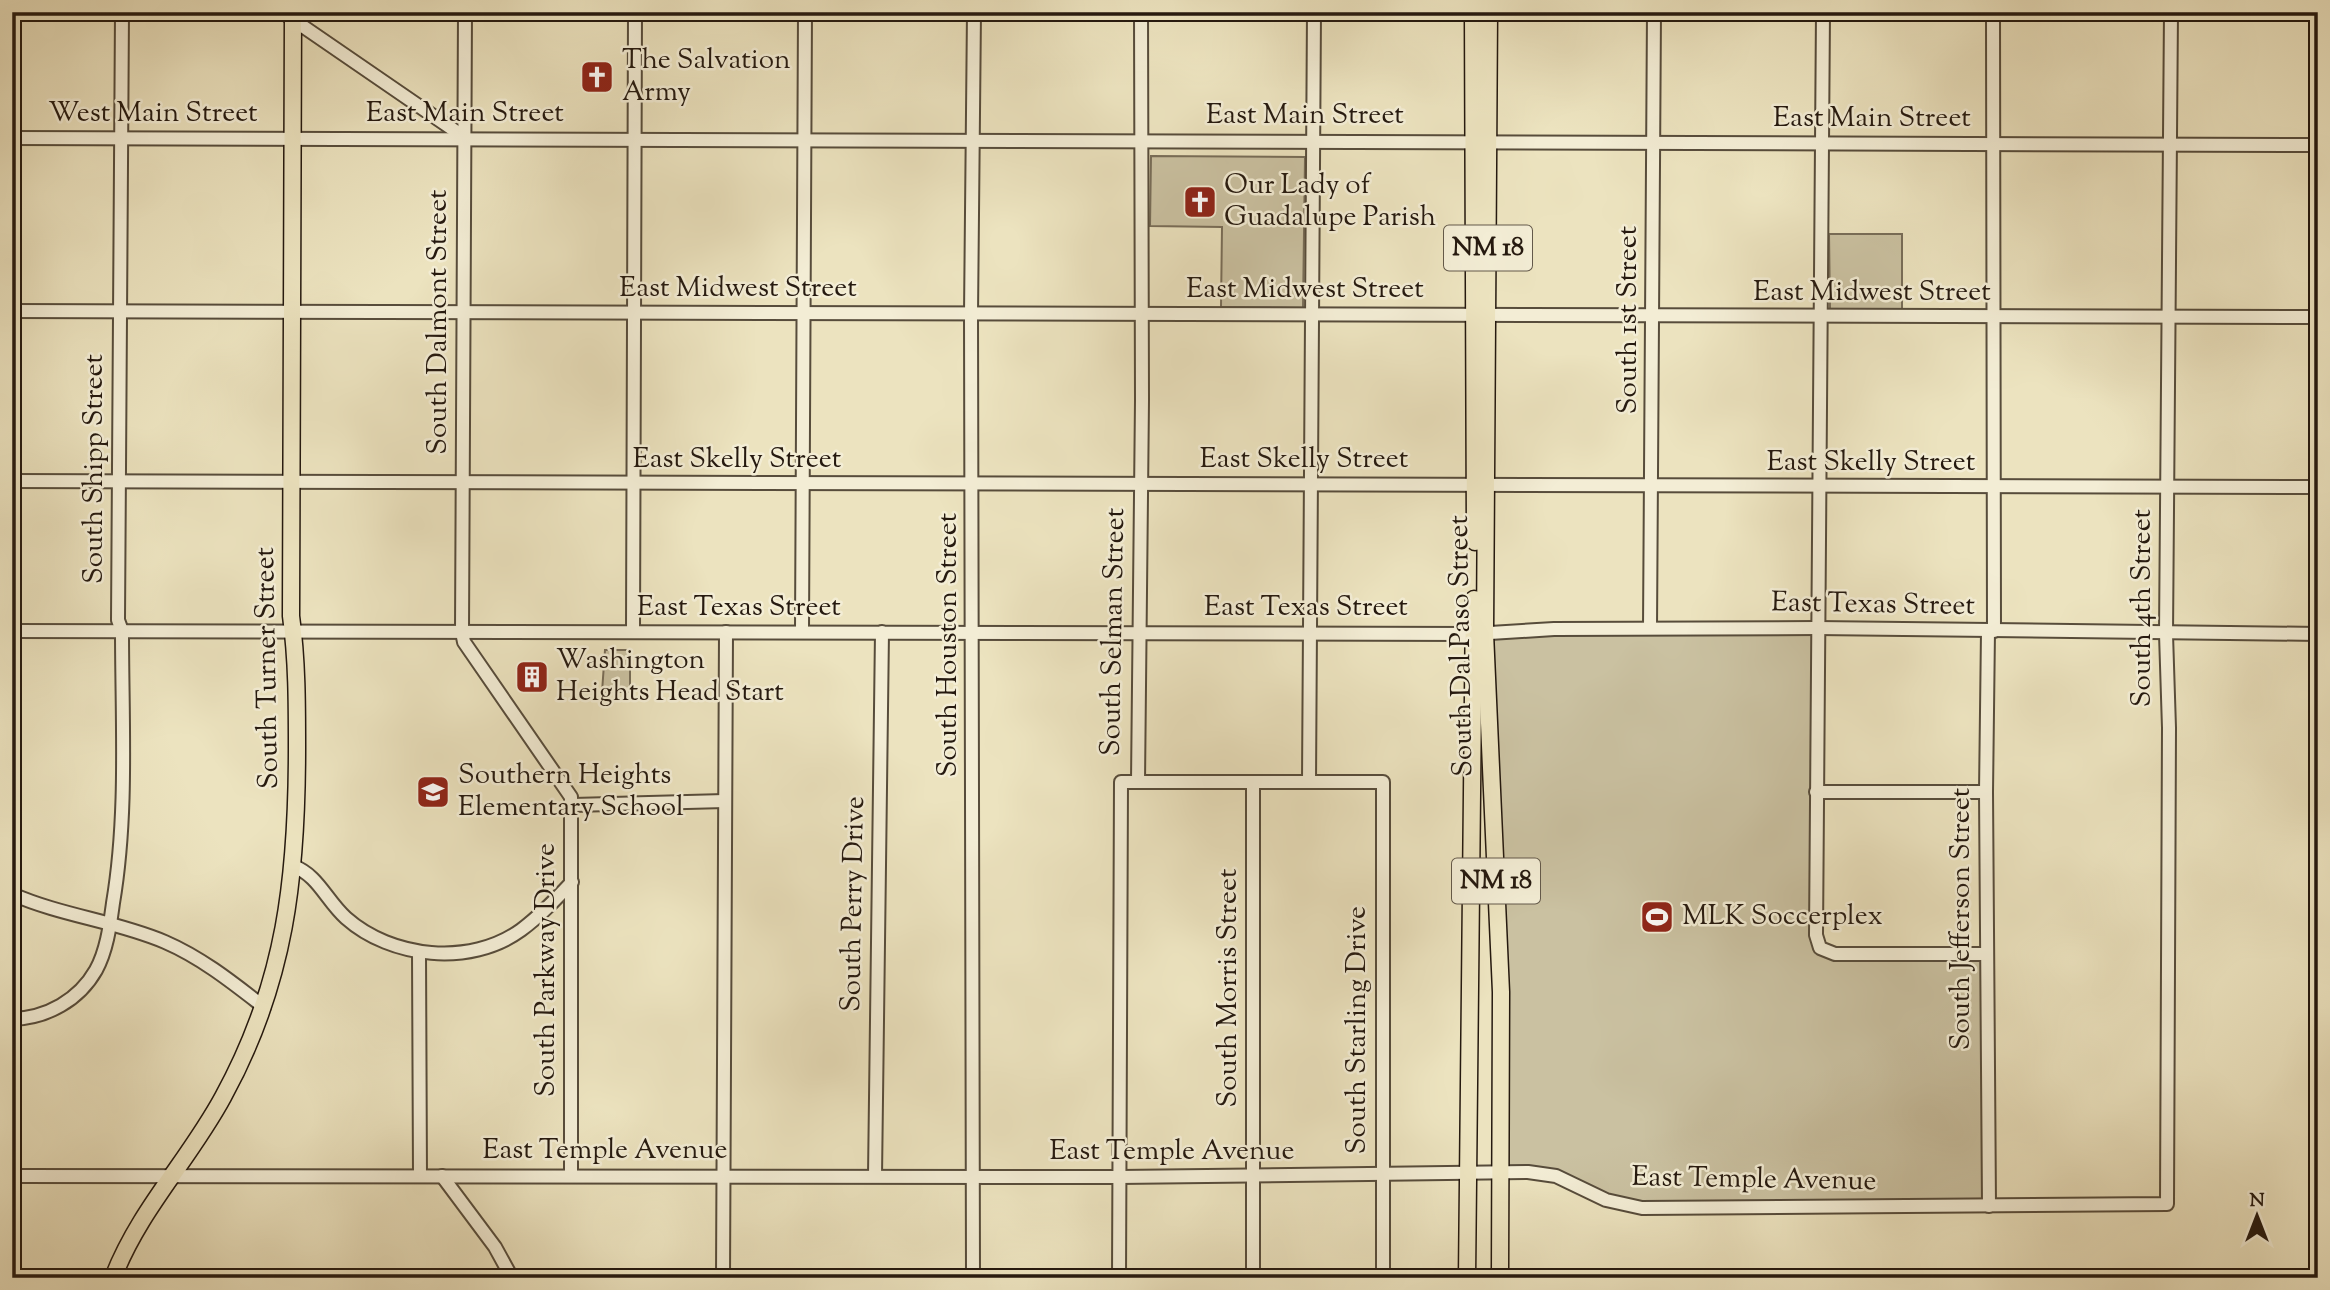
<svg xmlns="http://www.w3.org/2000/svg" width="2330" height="1290" viewBox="0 0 2330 1290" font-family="'Sorts Mill Goudy',serif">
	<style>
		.green { fill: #cac1a1; stroke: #786d58; stroke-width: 2 }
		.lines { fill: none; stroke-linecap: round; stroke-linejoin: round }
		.minor-casing { stroke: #574c3b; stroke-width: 16 }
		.major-casing { stroke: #25190f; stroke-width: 19 }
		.minor { stroke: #f3edd5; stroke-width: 12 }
		.major { stroke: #ece3bf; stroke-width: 16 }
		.labels { text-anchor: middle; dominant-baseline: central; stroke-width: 5; stroke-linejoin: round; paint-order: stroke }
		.shield { fill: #f3edd5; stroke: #63594a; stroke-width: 2 }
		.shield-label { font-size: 26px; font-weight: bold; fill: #25190f }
		.poi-label { font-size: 28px; fill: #25190f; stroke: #f3edd5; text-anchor: start }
		.street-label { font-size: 28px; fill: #25190f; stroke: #f3edd5 }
	</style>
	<rect width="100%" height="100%" fill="#ece3bf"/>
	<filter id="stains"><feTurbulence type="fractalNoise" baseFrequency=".00286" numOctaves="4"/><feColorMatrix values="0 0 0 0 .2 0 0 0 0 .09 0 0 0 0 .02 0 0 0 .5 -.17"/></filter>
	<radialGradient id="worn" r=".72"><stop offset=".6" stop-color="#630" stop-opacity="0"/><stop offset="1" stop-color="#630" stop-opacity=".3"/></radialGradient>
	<!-- green -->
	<g class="green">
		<polygon points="1151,156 1305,157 1303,308 1221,307 1222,227 1150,226"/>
		<polygon points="1829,234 1902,234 1902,310 1830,309"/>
		<polygon points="1817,628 1821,948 1982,955 1983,1207 1642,1208 1568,1181 1500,1172 1485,633"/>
		<polygon points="605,650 630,650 630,692 602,692"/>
	</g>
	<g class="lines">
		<defs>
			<g id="minor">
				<polyline points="282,12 464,137"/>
				<polyline points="465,12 462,632 464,642 571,797 571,1176"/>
				<polyline points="1823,12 1816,935 1820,948 1835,954 1987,954"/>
				<polyline points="1993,12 1994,631"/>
				<polyline points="12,138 2318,145"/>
				<polyline points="12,311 2318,317"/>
				<polyline points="12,481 2318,487"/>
				<polyline points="1650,628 1654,12"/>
				<polyline points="12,631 1474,634 1554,629 1817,628 2318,634"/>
				<polyline points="1988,631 1986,792 1989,1206"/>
				<polyline points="633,632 635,12"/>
				<polyline points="802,632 805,12"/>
				<polyline points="1138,782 1142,400 1141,12"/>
				<polyline points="1253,782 1253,1278"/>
				<polyline points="1309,782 1314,12"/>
				<polyline points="1816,792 1986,792"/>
				<polyline points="573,805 725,801"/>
				<path d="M293 866C318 875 326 900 346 918 391 958 470 967 521 930 540 916 556 899 572 882"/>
				<path d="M12 894C62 916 116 921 165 942 202 958 233 983 264 1007"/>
				<polyline points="419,953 420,1176"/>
				<path d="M12 1019C47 1018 79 1000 96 970 107 950 110 925 113 903 128 814 122 721 122 631L118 620 122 12"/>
				<polyline points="12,1176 1119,1177 1528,1172 1556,1176 1606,1200 1642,1208 2167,1204 2169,728 2166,634 2171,12"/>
				<polyline points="442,1176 495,1247 512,1278"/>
				<polyline points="875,1176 882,632"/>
				<polyline points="723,1278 726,632"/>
				<polyline points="973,1278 971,314 974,12"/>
				<polyline points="1119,1278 1121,782 1383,782 1383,1278"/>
			</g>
			<g id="major">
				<polyline points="1473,12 1475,542"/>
				<polyline points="1489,12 1485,633 1501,992 1500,1278"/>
				<path d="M113 1278C139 1210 189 1160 223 1097 286 982 297 876 297 748 297 704 297 660 291 616L293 12"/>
				<polyline points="1467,1278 1474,599"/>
			</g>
		</defs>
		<!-- minor casing -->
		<use href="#minor" class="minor-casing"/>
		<!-- major casing -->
		<use href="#major" class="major-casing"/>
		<!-- minor -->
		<use href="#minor" class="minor"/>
		<!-- major -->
		<use href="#major" class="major"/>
	</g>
	<!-- icons -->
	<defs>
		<symbol id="church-square" viewBox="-11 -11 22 22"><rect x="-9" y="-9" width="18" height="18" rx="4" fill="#8f2418" stroke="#f3edd5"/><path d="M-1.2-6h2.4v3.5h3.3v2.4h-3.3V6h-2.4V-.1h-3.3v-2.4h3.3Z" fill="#fff"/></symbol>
		<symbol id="building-square" viewBox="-11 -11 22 22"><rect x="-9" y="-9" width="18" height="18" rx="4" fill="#8f2418" stroke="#f3edd5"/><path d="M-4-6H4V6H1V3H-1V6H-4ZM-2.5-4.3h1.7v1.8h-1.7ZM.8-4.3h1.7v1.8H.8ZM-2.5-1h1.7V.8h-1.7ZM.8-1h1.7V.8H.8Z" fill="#fff"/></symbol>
		<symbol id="school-square" viewBox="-11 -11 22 22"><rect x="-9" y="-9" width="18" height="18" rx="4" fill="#8f2418" stroke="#f3edd5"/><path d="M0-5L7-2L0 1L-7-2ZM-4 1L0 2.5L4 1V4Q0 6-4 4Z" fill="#fff"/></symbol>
		<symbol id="stadium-square" viewBox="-11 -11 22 22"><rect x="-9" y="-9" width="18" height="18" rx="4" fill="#8f2418" stroke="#f3edd5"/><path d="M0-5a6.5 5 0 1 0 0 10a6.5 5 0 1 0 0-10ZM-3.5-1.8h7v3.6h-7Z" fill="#fff"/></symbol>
	</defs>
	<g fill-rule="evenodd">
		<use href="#church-square" x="578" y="58" width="38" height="38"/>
		<use href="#church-square" x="1181" y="183" width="38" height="38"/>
		<use href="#building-square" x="513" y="658" width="38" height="38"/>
		<use href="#school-square" x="414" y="773" width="38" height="38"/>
		<use href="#stadium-square" x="1638" y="898" width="38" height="38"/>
	</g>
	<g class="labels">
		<!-- shield labels -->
		<g class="shield">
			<rect x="1444" y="225.5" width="88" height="45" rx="5"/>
			<rect x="1452" y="858.5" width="88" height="45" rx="5"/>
		</g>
		<g class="shield-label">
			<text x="1488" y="248">NM 18</text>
			<text x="1496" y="881">NM 18</text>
		</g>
		<!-- poi labels -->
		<g class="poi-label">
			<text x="622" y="61">The Salvation<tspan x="622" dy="32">Army</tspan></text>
			<text x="1224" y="186">Our Lady of<tspan x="1224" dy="32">Guadalupe Parish</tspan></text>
			<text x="556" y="661">Washington<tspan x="556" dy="32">Heights Head Start</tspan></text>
			<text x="458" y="776">Southern Heights<tspan x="458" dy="32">Elementary School</tspan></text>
			<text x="1682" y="917">MLK Soccerplex</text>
		</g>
		<!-- street labels -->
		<g class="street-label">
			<text x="153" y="114">West Main Street</text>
			<text x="465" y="114">East Main Street</text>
			<text x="1305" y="116">East Main Street</text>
			<text x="1872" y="119">East Main Street</text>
			<text x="738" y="289">East Midwest Street</text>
			<text x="1305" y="290">East Midwest Street</text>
			<text x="1872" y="293">East Midwest Street</text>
			<text transform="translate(1629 320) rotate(-90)">South 1st Street</text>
			<text transform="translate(439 322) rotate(-90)">South Dalmont Street</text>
			<text x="737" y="460">East Skelly Street</text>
			<text x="1304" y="460">East Skelly Street</text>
			<text x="1871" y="463">East Skelly Street</text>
			<text transform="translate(95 469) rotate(-90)">South Shipp Street</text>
			<text transform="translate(1873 605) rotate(1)">East Texas Street</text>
			<text x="739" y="608">East Texas Street</text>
			<text x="1306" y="608">East Texas Street</text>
			<text transform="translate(2143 608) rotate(-90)">South 4th Street</text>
			<text transform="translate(1114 632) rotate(-89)">South Selman Street</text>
			<text transform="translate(949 645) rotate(-90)">South Houston Street</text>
			<text transform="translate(1462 646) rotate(-91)">South Dal Paso Street</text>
			<text transform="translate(268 668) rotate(-91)">South Turner Street</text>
			<text transform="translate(854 904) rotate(-89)">South Perry Drive</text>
			<text transform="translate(1962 919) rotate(-90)">South Jefferson Street</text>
			<text transform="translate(547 970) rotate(-90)">South Parkway Drive</text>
			<text transform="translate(1229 988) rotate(-90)">South Morris Street</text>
			<text transform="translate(1358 1030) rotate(-90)">South Starling Drive</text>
			<text x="605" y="1151">East Temple Avenue</text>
			<text x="1172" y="1152">East Temple Avenue</text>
			<text transform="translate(1754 1180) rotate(1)">East Temple Avenue</text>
		</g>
	</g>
	<!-- margin -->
	<rect width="2330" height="1290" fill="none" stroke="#ece3bf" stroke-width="42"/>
	<rect x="14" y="14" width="2302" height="1262" fill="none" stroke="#25190f" stroke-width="3.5"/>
	<rect x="21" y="21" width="2288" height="1248" fill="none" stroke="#25190f" stroke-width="2"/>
	<!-- north arrow -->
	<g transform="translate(2257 1216)" stroke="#f3edd5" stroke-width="5" paint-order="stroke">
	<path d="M0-5L12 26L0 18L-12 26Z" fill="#25190f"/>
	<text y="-10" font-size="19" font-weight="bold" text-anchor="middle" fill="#25190f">N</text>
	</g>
	<rect width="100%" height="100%" filter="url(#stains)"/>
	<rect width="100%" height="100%" fill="url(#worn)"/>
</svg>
